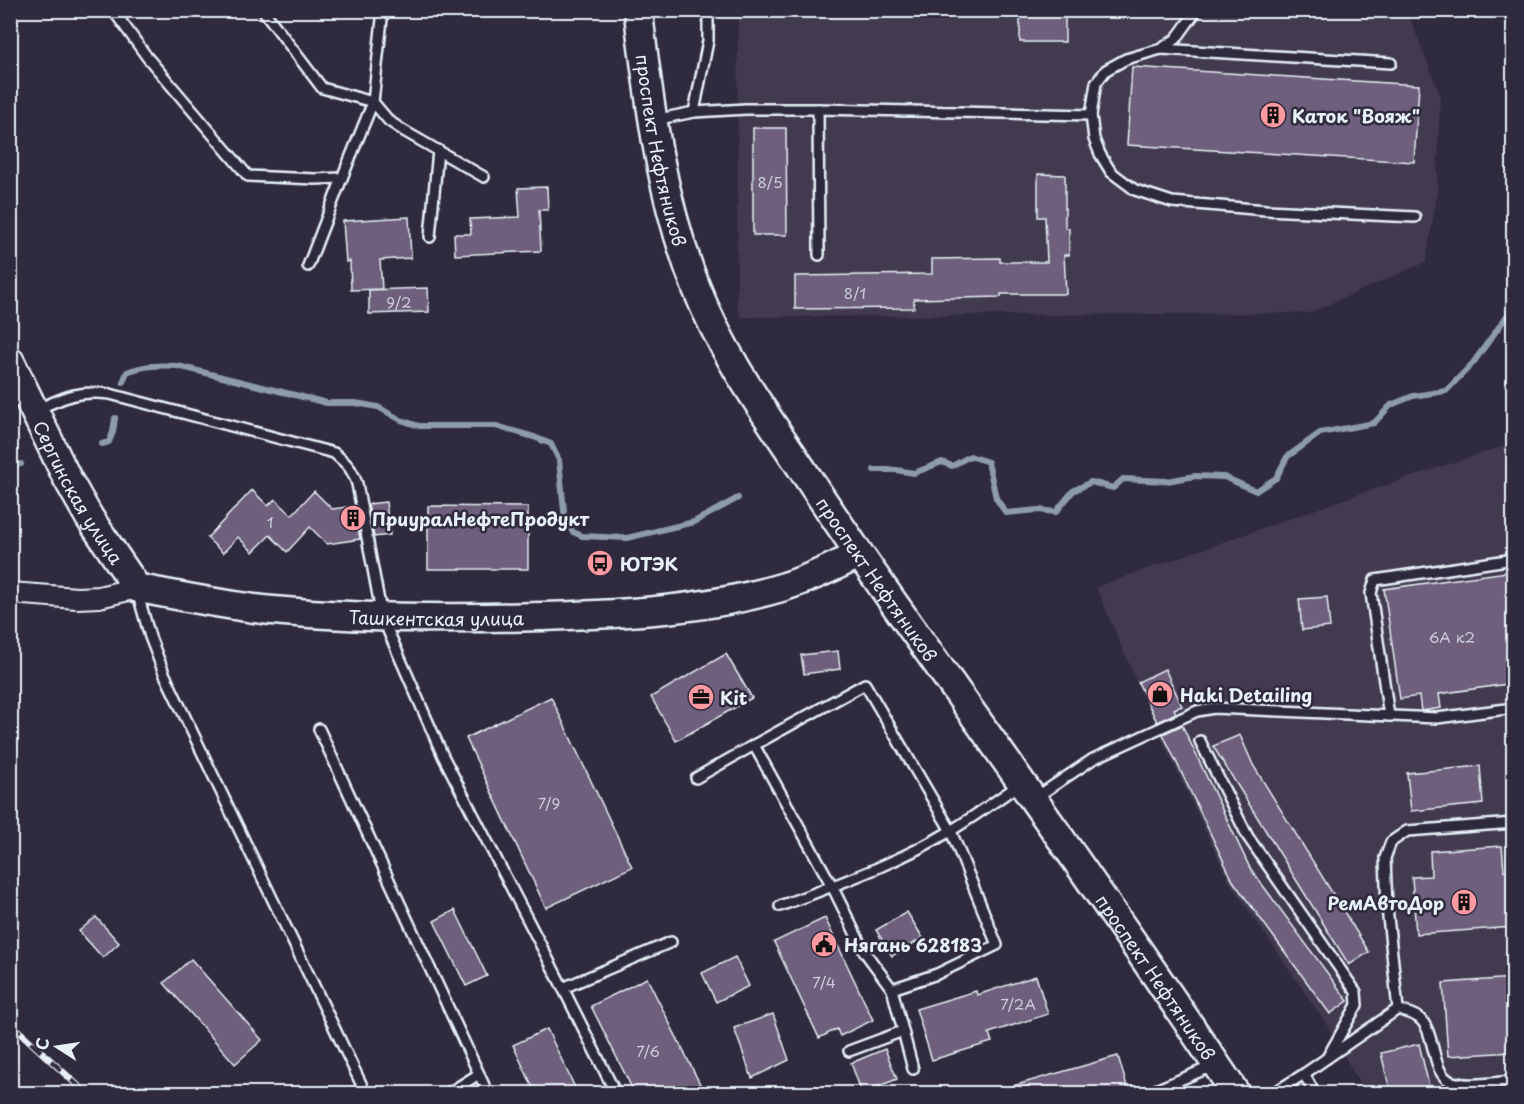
<svg xmlns="http://www.w3.org/2000/svg" width="1524" height="1104" viewBox="0 0 1524 1104" font-family="'Playpen Sans',sans-serif">
	<style>
		.built { fill: #423a50 }
		.lines { fill: none; stroke-linecap: round; stroke-linejoin: round }
		.stream { stroke: #8d9bad; stroke-width: 6 }
		.building { fill: #6e5f7b; stroke: #e8f1f8; stroke-width: 1.5 }
		.lane-casing { stroke: #e8f1f8; stroke-width: 14 }
		.street-casing { stroke: #e8f1f8; stroke-width: 24 }
		.secondary-casing { stroke: #e8f1f8; stroke-width: 32 }
		.lane { stroke: #2f2a3d; stroke-width: 9 }
		.street { stroke: #2f2a3d; stroke-width: 20 }
		.secondary { stroke: #2f2a3d; stroke-width: 27 }
		.rail-casing { stroke: #e8f1f8; stroke-width: 7 }
		.rail { stroke: #2f2a3d; stroke-width: 4.5; stroke-dasharray: 14; stroke-linecap: butt }
		.labels { text-anchor: middle; dominant-baseline: central; stroke-width: 5; stroke-linejoin: round; paint-order: stroke }
		.number-label { font-size: 15px; fill: #caccd9 }
		.poi-label { font-size: 18px; font-weight: bold; fill: #e8f1f8; stroke: #2f2a3d; text-anchor: start }
		.street-label { font-size: 18px; fill: #e8f1f8; stroke: #2f2a3d }
	</style>
	<rect width="100%" height="100%" fill="#2f2a3d"/>
	<filter id="ink" filterUnits="userSpaceOnUse"><feTurbulence type="fractalNoise" baseFrequency=".0167" numOctaves="2"/><feDisplacementMap in="SourceGraphic" scale="12" xChannelSelector="R" yChannelSelector="G"/><feConvolveMatrix kernelMatrix="1 2 1 2 8 2 1 2 1" color-interpolation-filters="sRGB"/></filter>
	<g filter="url(#ink)">
		<!-- built -->
		<g class="built">
			<polygon points="738,11 1407,11 1440,94 1437,194 1426,262 1309,313 741,317 737,306"/>
			<polygon points="1513,443 1513,1093 1365,1093 1327,1025 1230,883 1157,729 1096,587 1359,494"/>
		</g>
		<g class="lines">
			<!-- stream -->
			<g class="stream">
				<path d="M123 382 127 372C144 365 160 365 178 366L327 403H356L378 407 401 420 419 426H496L534 437 551 444 559 460 565 521 573 532 582 536 627 538 694 522 738 498"/>
				<polyline points="102,444 109,442 113,432 115,418"/>
				<polyline points="10,465 21,464"/>
				<polyline points="874,470 896,470 914,473 942,462 952,466 970,456 988,462 996,498 1006,513 1038,510 1056,512 1073,491 1091,482 1113,488 1123,479 1167,481 1195,476 1224,477 1256,491 1276,478 1287,457 1320,433 1374,423 1391,405 1413,396 1446,391 1473,363 1514,306"/>
			</g>
		</g>
		<!-- building -->
		<g class="building">
			<rect x="1020" y="10" width="45" height="32"/>
			<polygon points="1132,67 1419,85 1414,162 1127,145"/>
			<polygon points="753,128 786,128 787,235 753,235"/>
			<polygon points="1038,174 1065,175 1065,228 1069,228 1069,255 1064,255 1066,294 1001,294 1001,297 914,299 914,308 795,309 795,276 932,274 932,259 1000,258 1000,262 1047,262 1045,217 1038,217"/>
			<polygon points="547,187 548,210 539,210 541,251 455,255 454,234 471,234 470,219 520,217 518,188"/>
			<polygon points="409,217 411,258 380,260 382,289 351,290 350,261 346,262 343,221"/>
			<polygon points="428,288 429,312 369,314 369,290"/>
			<polygon points="252,490 268,506 275,499 292,515 314,491 332,509 354,506 360,539 327,544 310,527 287,552 270,535 253,552 238,537 223,553 207,538"/>
			<polygon points="386,502 390,535 374,537 368,504"/>
			<polygon points="428,506 528,507 528,569 428,569"/>
			<polygon points="1514,571 1514,683 1439,694 1441,708 1421,711 1419,696 1400,699 1384,589"/>
			<polygon points="1327,597 1330,627 1302,630 1299,599"/>
			<polygon points="838,651 840,669 804,674 801,655"/>
			<polygon points="726,654 752,698 676,741 651,697"/>
			<polygon points="1165,669 1182,706 1174,709 1176,713 1157,722 1138,682"/>
			<polygon points="551,697 632,867 546,908 466,738"/>
			<polygon points="1182,725 1250,868 1348,1001 1330,1014 1233,881 1163,734"/>
			<polygon points="1240,735 1253,765 1369,952 1349,965 1213,746"/>
			<polygon points="1480,766 1483,804 1411,811 1407,773"/>
			<polygon points="1502,846 1504,871 1514,870 1514,927 1416,934 1412,877 1431,876 1430,851"/>
			<polygon points="455,910 487,976 466,986 434,921"/>
			<polygon points="907,912 923,938 892,956 876,930"/>
			<polygon points="96,917 119,943 103,958 79,931"/>
			<polygon points="825,918 873,1020 840,1036 837,1029 819,1038 774,942"/>
			<polygon points="735,957 749,986 716,1002 702,973"/>
			<polygon points="191,959 262,1040 235,1064 164,983"/>
			<polygon points="1036,976 1048,1014 989,1033 992,1042 932,1060 916,1009 976,991 977,995"/>
			<polygon points="647,978 705,1094 635,1094 591,1006"/>
			<polygon points="1514,978 1514,1052 1448,1056 1443,983"/>
			<polygon points="773,1014 789,1060 752,1078 734,1028"/>
			<polygon points="547,1029 578,1094 536,1094 513,1045"/>
			<polygon points="1419,1044 1431,1094 1391,1094 1381,1053"/>
			<polygon points="885,1049 897,1079 862,1093 851,1063"/>
			<polygon points="1118,1056 1128,1090 1116,1094 1003,1094 1002,1089"/>
		</g>
		<g class="lines">
			<defs>
				<g id="lane">
					<polyline points="113,10 147,57 248,176 315,179 342,178 373,102 389,121 404,131 484,177"/>
					<polyline points="263,10 322,88 373,102 383,10"/>
					<polyline points="1161,49 1391,63"/>
					<polyline points="818,109 819,255"/>
					<polyline points="694,112 708,41 708,10"/>
					<polyline points="1091,115 1094,139 1100,154 1111,172 1135,190 1172,202 1266,210 1415,217"/>
					<polyline points="654,120 694,112 746,109 818,109 1091,115 1096,83 1106,70 1126,59 1161,49 1176,39 1197,10"/>
					<polyline points="430,237 438,150"/>
					<polyline points="308,266 342,178"/>
					<path d="M36 410C65 397 78 390 110 394L334 453C346 463 352 468 357 484L382 617 443 756 563 988 616 1094"/>
					<polyline points="137,591 150,637 164,673 366,1094"/>
					<polyline points="1389,716 1371,593 1375,580 1514,559"/>
					<polyline points="319,729 479,1074 447,1094"/>
					<polyline points="1200,741 1248,837 1356,992 1357,1005 1327,1058"/>
					<polyline points="754,745 865,684 951,831 997,945 937,974 892,989"/>
					<polyline points="696,778 754,745 832,886 864,951 892,989 913,1069"/>
					<polyline points="1035,798 1093,759 1197,711 1214,708 1437,718 1514,708"/>
					<path d="M780 906C838 884 898 863 952 830 975 816 997 800 1020 784"/>
					<polyline points="563,988 671,942"/>
					<polyline points="1398,1009 1387,908 1385,858 1391,842 1407,831 1514,823"/>
					<polyline points="849,1051 903,1031"/>
					<polyline points="479,1074 488,1094"/>
					<polyline points="1304,1074 1315,1094"/>
					<polyline points="1146,1094 1213,1066"/>
					<path d="M1272 1094 1304 1074 1398 1009C1404 1012 1414 1014 1419 1018 1437 1032 1430 1076 1453 1082 1471 1087 1494 1082 1514 1081"/>
				</g>
				<polyline id="street" points="10,593 77,598 99,597 137,588"/>
				<g id="secondary">
					<path id="s1" d="M638 10C650 107 660 195 696 287 719 346 755 399 790 451 831 513 872 573 915 633 1024 785 1132 938 1236 1094"/>
					<path id="s2" d="M10 361 67 478 89 517 137 588C180 596 223 605 267 610 352 618 436 619 522 617 609 615 699 612 783 587 809 579 834 567 858 555"/>
				</g>
			</defs>
			<!-- lane casing -->
			<use href="#lane" class="lane-casing"/>
			<!-- street casing -->
			<use href="#street" class="street-casing"/>
			<!-- secondary casing -->
			<use href="#secondary" class="secondary-casing"/>
			<!-- lane -->
			<use href="#lane" class="lane"/>
			<!-- street -->
			<use href="#street" class="street"/>
			<!-- secondary -->
			<use href="#secondary" class="secondary"/>
			<defs>
				<polyline id="rail" points="10,1023 87,1094"/>
			</defs>
			<!-- rail casing -->
			<use href="#rail" class="rail-casing"/>
			<!-- rail -->
			<use href="#rail" class="rail"/>
		</g>
	</g>
	<!-- icons -->
	<defs>
		<symbol id="building-disc" viewBox="-11 -11 22 22"><circle r="9.5" fill="#ff9aa2" stroke="#2f2a3d"/><path d="M-4-6H4V6H1V3H-1V6H-4ZM-2.5-4.3h1.7v1.8h-1.7ZM.8-4.3h1.7v1.8H.8ZM-2.5-1h1.7V.8h-1.7ZM.8-1h1.7V.8H.8Z" fill="#111"/></symbol>
		<symbol id="bus-disc" viewBox="-11 -11 22 22"><circle r="9.5" fill="#ff9aa2" stroke="#2f2a3d"/><path d="M-5-6H5V4H4V6H2V4H-2V6H-4V4H-5ZM-3.5-4V0h7V-4ZM-3.5 1.2v1.5H-2V1.2ZM2 1.2v1.5H3.5V1.2Z" fill="#111"/></symbol>
		<symbol id="shop-disc" viewBox="-11 -11 22 22"><circle r="9.5" fill="#ff9aa2" stroke="#2f2a3d"/><path d="M-5-2.5h2.3a2.7 3.5 0 0 1 5.4 0H5L5.5 6h-11ZM-1.5-2.5h3a1.5 2.3 0 0 0-3 0Z" fill="#111"/></symbol>
		<symbol id="office-disc" viewBox="-11 -11 22 22"><circle r="9.5" fill="#ff9aa2" stroke="#2f2a3d"/><path d="M-6-3h4V-5.5h4V-3h4V5H-6ZM-1-4.5V-3h2v-1.5ZM-6 0V1H6V0Z" fill="#111"/></symbol>
		<symbol id="civic-disc" viewBox="-11 -11 22 22"><circle r="9.5" fill="#ff9aa2" stroke="#2f2a3d"/><path d="M-.6-6.5H3V-4.5H.6V-3L4-1V1h2V6H-6V1h2V-1L-.6-3ZM-1.2 2.5V6h2.4V2.5Z" fill="#111"/></symbol>
	</defs>
	<g fill-rule="evenodd">
		<use href="#building-disc" x="1258" y="100" width="30" height="30"/>
		<use href="#building-disc" x="338" y="503" width="30" height="30"/>
		<use href="#bus-disc" x="585" y="548" width="30" height="30"/>
		<use href="#shop-disc" x="1145" y="679" width="30" height="30"/>
		<use href="#office-disc" x="686" y="682" width="30" height="30"/>
		<use href="#building-disc" x="1449" y="887" width="30" height="30"/>
		<use href="#civic-disc" x="809" y="929" width="30" height="30"/>
	</g>
	<g class="labels">
		<!-- number labels -->
		<g class="number-label">
			<text x="770" y="181">8/5</text>
			<text x="855" y="292">8/1</text>
			<text x="399" y="301">9/2</text>
			<text x="270" y="521">1</text>
			<text x="1452" y="636">6А к2</text>
			<text x="549" y="802">7/9</text>
			<text x="824" y="981">7/4</text>
			<text x="1018" y="1003">7/2А</text>
			<text x="648" y="1050">7/6</text>
		</g>
		<!-- poi labels -->
		<g class="poi-label">
			<text x="1292" y="115">Каток "Вояж"</text>
			<text x="372" y="518">ПриуралНефтеПродукт</text>
			<text x="620" y="563">ЮТЭК</text>
			<text x="1180" y="694">Haki Detailing</text>
			<text x="720" y="697">Kit</text>
			<text x="1444" y="902" text-anchor="end">РемАвтоДор</text>
			<text x="844" y="944">Нягань 628183</text>
		</g>
		<!-- street labels -->
		<g class="street-label">
			<text stroke="none"><textPath href="#s1" startOffset="142">проспект Нефтяников</textPath></text>
			<text stroke="none"><textPath href="#s2" startOffset="148">Сергинская улица</textPath></text>
			<text stroke="none"><textPath href="#s1" startOffset="628">проспект Нефтяников</textPath></text>
			<text stroke="none"><textPath href="#s2" startOffset="562">Ташкентская улица</textPath></text>
			<text stroke="none"><textPath href="#s1" startOffset="1114">проспект Нефтяников</textPath></text>
		</g>
	</g>
	<!-- margin -->
	<rect width="1524" height="1104" fill="none" stroke="#2f2a3d" stroke-width="36"/>
	<rect x="18" y="18" width="1488" height="1068" fill="none" stroke="#e8f1f8" stroke-width="2" filter="url(#ink)"/>
	<!-- north arrow -->
	<g transform="translate(57 1047) rotate(282)" stroke="#2f2a3d" stroke-width="4.5" paint-order="stroke">
	<path d="M0-4.5L10 22L0 15L-10 22Z" fill="#e8f1f8"/>
	<text y="-9" font-size="16" font-weight="bold" text-anchor="middle" fill="#e8f1f8">С</text>
	</g>
</svg>
